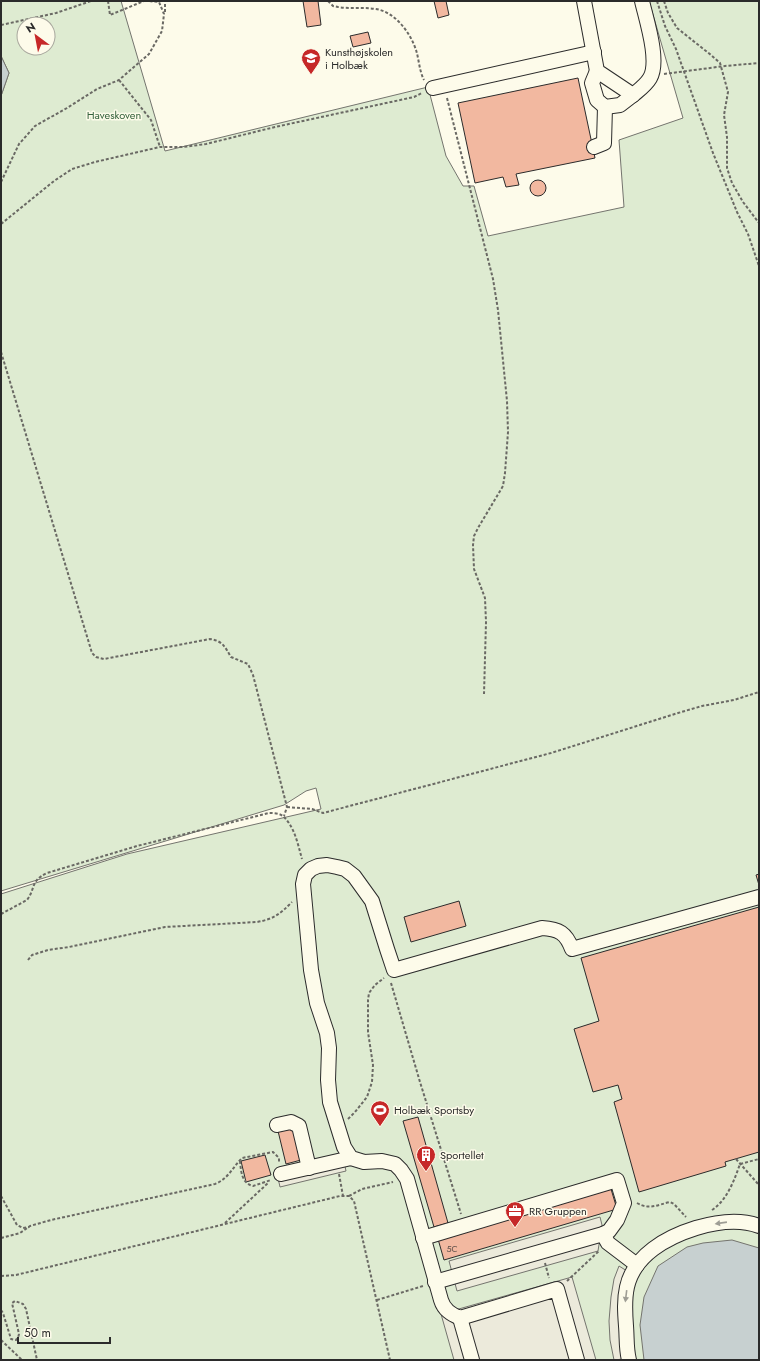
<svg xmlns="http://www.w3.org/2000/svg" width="760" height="1361" viewBox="0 0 760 1361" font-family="Jost,sans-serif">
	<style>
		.green { fill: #deebd1; stroke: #74746e; fill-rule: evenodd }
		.parking { fill: #eceadb; stroke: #74746e }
		.water { fill: #c7d0d0; stroke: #74746e }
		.building { fill: #f2b8a0; stroke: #2b2b2b }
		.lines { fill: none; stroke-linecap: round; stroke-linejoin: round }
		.minor-casing { stroke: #2b2b2b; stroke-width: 16 }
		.path { stroke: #6a6964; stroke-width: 2; stroke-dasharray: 3 2; stroke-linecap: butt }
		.minor { stroke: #fdfbea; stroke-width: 14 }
		.oneway { fill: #9e9d94 }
		.labels { text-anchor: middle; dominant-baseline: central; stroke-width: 3; stroke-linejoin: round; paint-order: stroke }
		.number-label { font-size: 9px; fill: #5d4e48 }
		.poi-label { font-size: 11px; fill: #2b2b2b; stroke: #fdfbea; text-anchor: start }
		.park-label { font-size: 11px; fill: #34623c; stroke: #fdfbea }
	</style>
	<rect width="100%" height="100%" fill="#fdfbea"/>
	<!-- green -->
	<path class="green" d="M1 1H121L165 151 428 87 446 156 463 186H474L488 236 624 207 619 140 683 118 649 1H759V1360H1V894L127 854 321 809 316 788 306 791 284 805 1 891V96L9 73 1 56ZM24 24H48V48H24Z"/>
	<!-- parking -->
	<g class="parking">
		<polygon points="344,1162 346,1171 280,1187 278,1178"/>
		<polygon points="600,1217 602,1225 598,1251 457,1291 449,1261"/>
		<polygon points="619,1266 627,1271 623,1359 614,1360 610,1340 609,1321 611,1297 614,1279"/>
		<polygon points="572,1277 596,1360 454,1360 441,1314"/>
	</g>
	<!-- water -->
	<g class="water">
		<polygon points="1,56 9,73 1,96"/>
		<polygon points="732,1240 759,1248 759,1360 644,1360 640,1325 644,1297 658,1266 687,1247 703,1243"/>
	</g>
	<!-- building -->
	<g class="building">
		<polygon points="303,1 318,1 321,25 307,27"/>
		<polygon points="434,1 446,1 449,15 438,18"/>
		<polygon points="368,32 371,43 353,47 350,36"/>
		<polygon points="578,78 595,158 516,174 519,185 506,187 503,177 475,183 458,103"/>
		<circle cx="538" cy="188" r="8"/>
		<polygon points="759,874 759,885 756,875"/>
		<polygon points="459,901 466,926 411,942 404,917"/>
		<polygon points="759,907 759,1152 725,1162 726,1166 639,1192 614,1102 622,1099 618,1085 593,1092 574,1029 599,1021 581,958"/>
		<polygon points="418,1117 448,1223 434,1227 403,1121"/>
		<polygon points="294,1128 301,1160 286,1164 278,1131"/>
		<polygon points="265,1155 271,1175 246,1182 241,1161"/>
		<polygon points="611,1189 617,1209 444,1260 438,1239"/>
	</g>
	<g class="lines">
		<defs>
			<g id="minor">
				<path d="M584 1 597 71 633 95C639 90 646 85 650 78 660 61 646 19 642 1"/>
				<polyline points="597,71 592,83 597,100 605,107 620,105 633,95"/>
				<polyline points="433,88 594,52"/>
				<polyline points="594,147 604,143 605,107"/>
				<polyline points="277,1125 291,1122 299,1126 309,1168"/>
				<polyline points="281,1174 351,1158"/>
				<polyline points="603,1234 608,1243 637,1265"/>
				<polyline points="423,1238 617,1180 624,1203 617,1220 609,1231 603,1234 435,1282"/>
				<polyline points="460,1318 472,1360"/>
				<path d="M577 1360 557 1289 460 1318C451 1314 444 1310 441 1300L407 1179 401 1170 395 1164 382 1161 364 1162 351 1158 344 1147 330 1102 328 1080 329 1048 327 1033 317 1003 311 970 303 884 305 875 311 869 318 866 327 865 337 867 345 869 354 876 372 901 387 949 394 970 542 928C559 929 566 933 572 949L759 897"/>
				<path d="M629 1360C626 1349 627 1337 626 1326 625 1313 624 1300 627 1287 634 1255 667 1237 696 1228 716 1222 738 1218 759 1226"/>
			</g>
		</defs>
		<!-- minor casing -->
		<use href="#minor" class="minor-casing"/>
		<!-- path -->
		<g class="path">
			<polyline points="108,1 110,15 144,1"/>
			<path d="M328 1 333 6 338 7C350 9 363 7 376 9 395 12 410 32 416 50 419 59 419 70 424 80"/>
			<polyline points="657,1 665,26 676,49 713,153 737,212 748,234 759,266"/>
			<polyline points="664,1 668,13 677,28 711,55 720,63 728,92 724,115 727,137 727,168 732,183 743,202 759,223"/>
			<polyline points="165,12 165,1"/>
			<polyline points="1,25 56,13 91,1"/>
			<polyline points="664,74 725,66 759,63"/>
			<polyline points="119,80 151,120 160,147"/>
			<polyline points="447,98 493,279 498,310 507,401 508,432 505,473 503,486 478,528 474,536 473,545 474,569 485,598 486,622 484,694"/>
			<polyline points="1,182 19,144 35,126 67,108 97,89 119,80 149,54 162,31 164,14 159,2 148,1"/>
			<polyline points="1,224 54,181 72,169 95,162 160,147 183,147 206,144 275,127 414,97 422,93"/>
			<path d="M1 352 92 653 96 657 104 659 210 639C223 641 225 647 231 657L248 664 253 675 287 807 284 816"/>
			<polyline points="287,807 312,809 323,813 551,753 678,713 702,706 734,700 759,692"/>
			<path d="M1 914 27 900C36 888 30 881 47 873L137 846 269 813C274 813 280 813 284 817 295 828 298 845 302 859"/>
			<path d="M28 960 32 955 48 950 69 947 165 927 257 922C274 919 280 914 292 902"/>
			<polyline points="391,983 420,1082 461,1214"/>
			<polyline points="348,1119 355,1112 367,1097 372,1082 373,1065 368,1032 368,1000 369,993 375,985 384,978"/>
			<polyline points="736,1159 759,1185"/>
			<path d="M240 1161C241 1170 241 1183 253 1186L271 1180"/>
			<polyline points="339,1174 343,1196"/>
			<polyline points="1,1196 17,1225 23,1228 29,1227"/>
			<polyline points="349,1196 362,1189 393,1182"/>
			<path d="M637 1203C649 1210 657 1205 670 1202L674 1204 686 1217"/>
			<path d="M712 1210C727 1200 734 1181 740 1164L759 1159"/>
			<polyline points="225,1223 268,1183"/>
			<path d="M1 1238 20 1233 30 1226 51 1220 215 1184C228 1179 233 1167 242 1158L273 1152 279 1158V1162"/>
			<polyline points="545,1263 549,1278"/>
			<polyline points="1,1276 16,1275 340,1196 349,1196 354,1201 390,1360"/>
			<polyline points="567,1281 599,1251"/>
			<polyline points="377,1300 423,1286"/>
			<polyline points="1,1310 3,1313 11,1339 16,1340 18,1338 19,1334 12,1303 15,1301 23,1304 26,1309 37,1360"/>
			<polyline points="1,1340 22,1360"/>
		</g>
		<!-- minor -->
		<use href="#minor" class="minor"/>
	</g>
	<!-- one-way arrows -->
	<defs><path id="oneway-solid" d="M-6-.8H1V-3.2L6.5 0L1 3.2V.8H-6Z"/></defs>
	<g class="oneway">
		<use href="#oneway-solid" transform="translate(721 1223) rotate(172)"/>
		<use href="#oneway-solid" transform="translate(626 1296) rotate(97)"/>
	</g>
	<!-- icons -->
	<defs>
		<symbol id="school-pin" viewBox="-11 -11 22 30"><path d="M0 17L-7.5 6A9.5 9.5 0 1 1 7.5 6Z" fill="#c62828" stroke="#fdfbea"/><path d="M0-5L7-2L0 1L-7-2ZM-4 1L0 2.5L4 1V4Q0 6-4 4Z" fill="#fff"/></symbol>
		<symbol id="stadium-pin" viewBox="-11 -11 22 30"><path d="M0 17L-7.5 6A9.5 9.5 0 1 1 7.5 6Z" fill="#c62828" stroke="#fdfbea"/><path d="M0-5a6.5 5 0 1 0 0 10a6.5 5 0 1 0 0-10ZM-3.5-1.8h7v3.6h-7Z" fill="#fff"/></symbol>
		<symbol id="building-pin" viewBox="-11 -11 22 30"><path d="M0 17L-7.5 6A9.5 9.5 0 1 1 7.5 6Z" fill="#c62828" stroke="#fdfbea"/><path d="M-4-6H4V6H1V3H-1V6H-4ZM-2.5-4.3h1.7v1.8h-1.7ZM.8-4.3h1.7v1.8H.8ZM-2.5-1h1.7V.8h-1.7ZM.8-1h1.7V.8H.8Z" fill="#fff"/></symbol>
		<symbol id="office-pin" viewBox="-11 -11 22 30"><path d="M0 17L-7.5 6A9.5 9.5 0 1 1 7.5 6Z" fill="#c62828" stroke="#fdfbea"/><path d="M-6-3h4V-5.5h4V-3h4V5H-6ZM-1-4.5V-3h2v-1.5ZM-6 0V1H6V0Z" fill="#fff"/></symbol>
	</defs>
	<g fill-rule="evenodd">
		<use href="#school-pin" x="300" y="47" width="22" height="30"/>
		<use href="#stadium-pin" x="369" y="1099" width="22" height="30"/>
		<use href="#building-pin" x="415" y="1144" width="22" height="30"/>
		<use href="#office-pin" x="504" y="1200" width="22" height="30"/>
	</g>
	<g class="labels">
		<!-- number labels -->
		<g class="number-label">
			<text x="452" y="1248">5C</text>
		</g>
		<!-- poi labels -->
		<g class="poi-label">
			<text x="325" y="52">Kunsthøjskolen<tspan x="325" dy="13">i Holbæk</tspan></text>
			<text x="394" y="1110">Holbæk Sportsby</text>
			<text x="440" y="1155">Sportellet</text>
			<text x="529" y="1211">RR Gruppen</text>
		</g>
		<!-- park labels -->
		<g class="park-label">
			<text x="114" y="115">Haveskoven</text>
		</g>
	</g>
	<!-- border -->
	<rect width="760" height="1361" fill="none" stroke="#2b2b2b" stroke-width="4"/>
	<!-- north arrow -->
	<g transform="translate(36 36) rotate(328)"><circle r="19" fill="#fdfbea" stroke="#a9a89e"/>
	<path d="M0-3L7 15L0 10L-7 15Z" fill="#c62828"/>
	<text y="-6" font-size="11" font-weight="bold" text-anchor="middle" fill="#2b2b2b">N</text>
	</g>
	<!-- scale -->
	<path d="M18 1337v6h92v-6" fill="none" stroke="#2b2b2b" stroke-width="2"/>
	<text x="24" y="1337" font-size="12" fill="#2b2b2b" stroke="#fdfbea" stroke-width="3" paint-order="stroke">50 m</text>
</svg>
